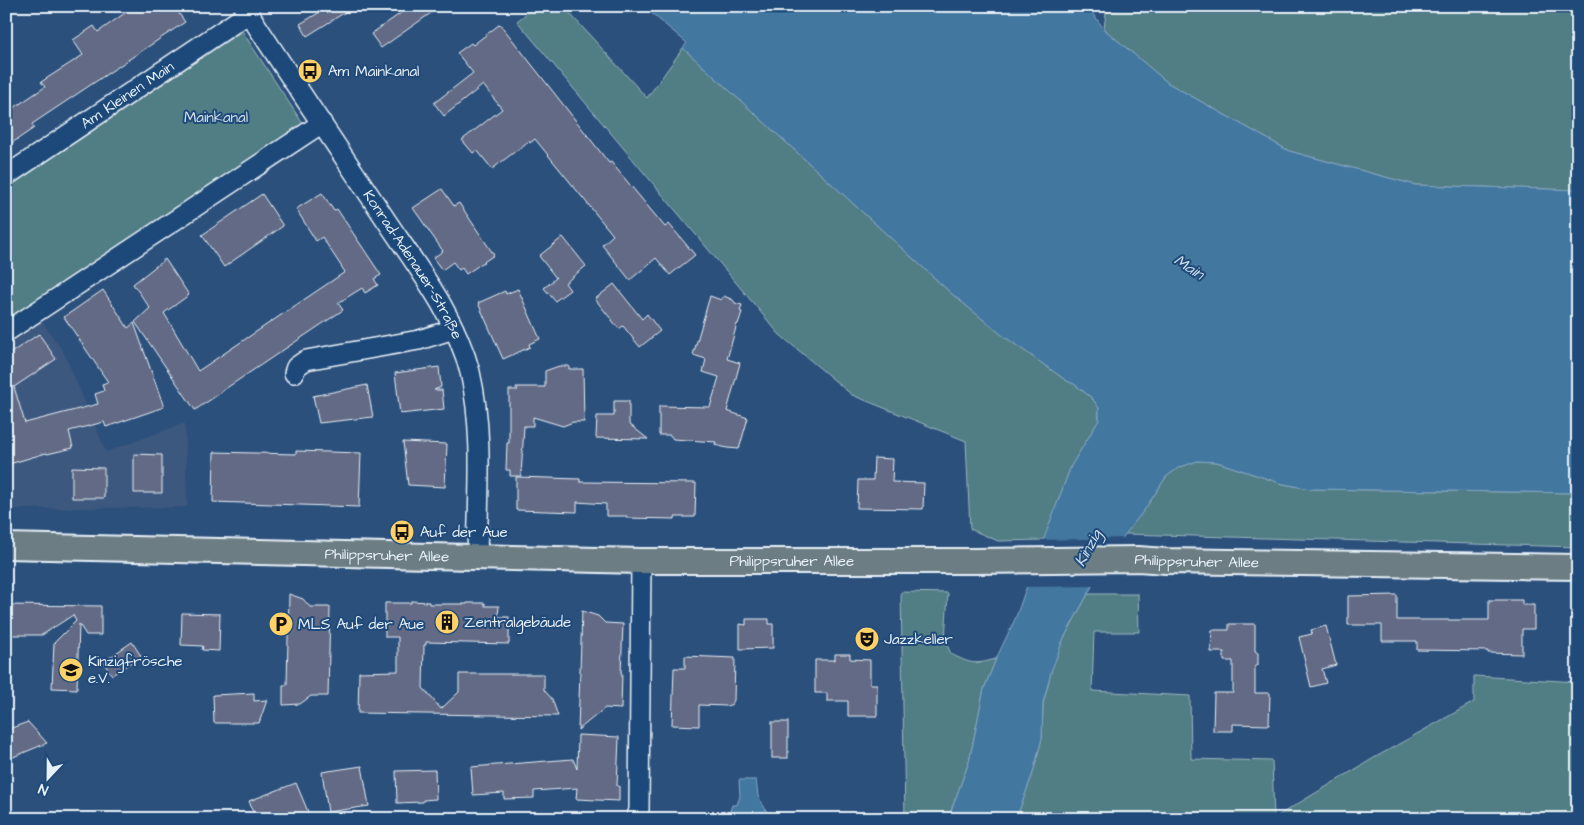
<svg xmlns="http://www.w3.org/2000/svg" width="1584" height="825" viewBox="0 0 1584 825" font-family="'Architects Daughter',sans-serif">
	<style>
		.built { fill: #3c587f }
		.green { fill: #517d85; stroke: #9cb7be }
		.water { fill: #4377a0; stroke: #85a8c3 }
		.pier { fill: #2c507c }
		.building { fill: #626a85; stroke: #e8f1f8 }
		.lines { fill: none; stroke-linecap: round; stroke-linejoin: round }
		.minor-casing { stroke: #e8f1f8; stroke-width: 22 }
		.major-casing { stroke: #e8f1f8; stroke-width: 28 }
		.minor { stroke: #1f4a7a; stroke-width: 19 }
		.major { stroke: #6c7e84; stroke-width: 24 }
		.labels { text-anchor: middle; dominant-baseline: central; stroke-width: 4; stroke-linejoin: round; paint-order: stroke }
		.poi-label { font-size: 15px; fill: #e8f1f8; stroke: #1f4a7a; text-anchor: start }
		.street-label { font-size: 15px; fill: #e8f1f8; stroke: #1f4a7a }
		.park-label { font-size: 15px; fill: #d1e0e7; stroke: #1f4a7a }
		.water-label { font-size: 16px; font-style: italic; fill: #cfdfeb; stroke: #1f4a7a }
	</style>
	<rect width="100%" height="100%" fill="#2c507c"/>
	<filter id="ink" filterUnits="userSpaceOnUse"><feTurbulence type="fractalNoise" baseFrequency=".02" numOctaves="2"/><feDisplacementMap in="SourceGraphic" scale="10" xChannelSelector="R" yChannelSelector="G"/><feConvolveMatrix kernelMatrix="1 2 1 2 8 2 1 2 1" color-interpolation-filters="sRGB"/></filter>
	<g filter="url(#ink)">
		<!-- built -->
		<polygon class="built" points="41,320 64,353 106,452 185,423 187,507 6,509 6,344"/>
		<!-- green -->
		<g class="green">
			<polygon points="536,6 563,6 647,98 683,48 952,294 1002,335 1067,381 1074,384 1092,398 1099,408 1099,420 1071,466 1044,540 998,541 970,529 966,441 852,395 779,334 517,21"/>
			<polygon points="1102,6 1112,6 1107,12 1133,6 1578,6 1578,190 1415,185 1289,151 1168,83 1104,29 1106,12"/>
			<polygon points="242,31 305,127 6,325 6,189"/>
			<polygon points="1197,461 1217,462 1283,484 1311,489 1578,493 1578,547 1125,534 1145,509 1166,477 1178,468"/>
			<path d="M901 592 948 593 945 640 951 654C971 664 974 665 996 659L984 689 969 762 948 819H905Z"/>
			<polygon points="1088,594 1138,594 1139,632 1094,632 1092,691 1190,696 1191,759 1272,761 1274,818 1374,758 1474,702 1474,676 1578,682 1578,819 1016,819 1033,773 1042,738 1043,704 1052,668 1063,640"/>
		</g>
		<!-- water -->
		<g class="water">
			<polygon points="643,6 1087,6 1104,29 1168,83 1289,151 1415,185 1578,190 1578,493 1311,489 1283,484 1217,462 1197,461 1178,468 1166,477 1145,509 1120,541 1096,579 1063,640 1052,669 1043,703 1042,738 1033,773 1016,819 948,819 969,762 984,689 996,659 1016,617 1036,560 1071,466 1099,420 1099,408 1092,398 1074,384 1067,381 1002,335 952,294 683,48 687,43"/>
			<polygon points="739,780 756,780 758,796 767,812 765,819 731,819 730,811 732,805 737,805 740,796"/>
		</g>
		<!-- pier -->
		<polygon class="pier" points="1125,538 1095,586 1024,587 1041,540"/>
		<!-- building -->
		<g class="building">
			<polygon points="135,6 165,6 169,12 175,8 185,22 32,124 34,128 6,147 6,113 45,87 41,82 83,55 73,40 94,26 98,32"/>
			<polygon points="330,6 344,6 347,11 307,36 300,24"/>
			<polygon points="411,6 441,6 381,48 371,34"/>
			<polygon points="500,24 609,163 611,162 665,227 669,224 695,255 670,275 656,258 630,280 602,245 613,235 535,139 530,143 529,141 492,169 477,150 473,153 462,140 502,109 483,85 444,116 434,103 473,73 457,53 471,43 473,45"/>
			<polygon points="442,189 454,206 459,203 494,255 466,274 462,268 459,270 453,262 442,270 433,258 443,251 413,208"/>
			<polygon points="322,193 334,211 337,209 381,275 374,279 378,285 365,293 362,288 338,303 343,310 222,391 222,392 195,410 135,322 150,308 133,284 165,259 189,295 164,313 198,371 345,272 322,237 316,241 296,209"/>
			<polygon points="262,194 283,226 224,267 202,235"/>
			<polygon points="563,237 586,266 565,283 570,290 555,301 544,288 556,278 539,256"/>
			<polygon points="614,284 642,319 647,314 660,331 640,347 623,326 619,329 595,299"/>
			<polygon points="518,289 540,339 529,344 530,347 503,359 478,303 505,291 506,294"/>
			<polygon points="103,290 128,328 134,323 164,407 106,427 104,422 69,431 73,448 47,454 46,453 6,465 6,431 12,430 6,411 6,356 39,334 56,359 14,387 25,423 98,404 95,394 104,391 102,384 108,382 64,317"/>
			<polygon points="710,296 721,300 724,296 733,300 735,303 742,305 740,311 742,312 738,324 737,324 727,359 740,363 727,411 748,418 739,449 727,448 715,445 716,442 673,439 670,435 659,435 659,406 710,407 719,377 703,372 706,359 693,355"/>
			<polygon points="559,366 569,366 569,369 583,369 584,422 573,422 563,426 533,417 533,426 524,426 521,476 510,476 510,470 506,470 507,443 509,443 509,390 518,390 516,387 545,387 545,371"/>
			<polygon points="439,367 441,387 434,390 442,390 444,409 400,414 395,373"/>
			<polygon points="367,385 373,417 319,423 313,396"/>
			<polygon points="614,401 629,401 629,424 648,439 596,438 597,416 614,416"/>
			<polygon points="403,442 447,444 445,487 408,485"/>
			<polygon points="296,451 361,453 359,507 213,502 214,452 296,454"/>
			<polygon points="134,454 162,455 162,493 134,493"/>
			<polygon points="874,458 893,459 892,482 924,483 923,509 857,508 858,480 873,480"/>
			<polygon points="72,467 104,468 104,498 72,498"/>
			<polygon points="516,477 580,479 580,482 696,483 695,517 675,517 675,519 627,518 627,516 606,516 606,504 577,502 577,512 516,510"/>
			<polygon points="289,594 303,599 310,607 330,607 328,696 311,696 300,704 283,705 283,685 287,685"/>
			<polygon points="1397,595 1397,620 1489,620 1489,600 1522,600 1522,605 1534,605 1534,629 1522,629 1522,654 1488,653 1488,651 1417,650 1417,641 1382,641 1382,625 1348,625 1348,596"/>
			<polygon points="411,601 429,602 429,604 467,604 467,603 485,603 485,606 499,606 498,617 509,617 509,644 426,642 426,645 424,645 423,688 441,709 459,692 459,674 544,674 544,690 552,699 558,716 358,713 359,672 398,671 398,637 385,637 385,603 411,603"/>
			<polygon points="6,605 101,606 101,635 86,635 79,624 77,689 52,688 54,643 76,621 73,615 42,635 6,635"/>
			<polygon points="582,611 598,616 605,623 623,624 621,673 622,673 621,709 605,708 578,730"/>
			<polygon points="182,613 220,614 219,651 202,650 203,646 181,645"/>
			<polygon points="746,619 769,619 769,624 773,624 773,648 740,649 740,624 746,625"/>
			<polygon points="1229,624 1255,624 1255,651 1258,653 1258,665 1255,667 1255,693 1270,693 1269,725 1233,724 1233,731 1213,731 1214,693 1233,693 1233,661 1224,661 1224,652 1211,652 1212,630 1229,630"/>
			<polygon points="1326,626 1336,665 1322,669 1326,683 1311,687 1299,637 1312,634 1311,630"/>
			<polygon points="132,642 141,656 112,675 103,662"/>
			<polygon points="835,654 850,654 850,659 870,660 870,684 877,684 877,716 848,716 848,701 827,701 827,693 815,693 815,660 835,660"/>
			<polygon points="685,656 735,658 734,700 732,704 727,706 699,705 699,726 672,725 674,668 685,668"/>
			<polygon points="254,693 254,701 267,700 259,723 214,723 213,695"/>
			<polygon points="28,722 47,743 6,760 6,730"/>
			<rect x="772" y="722" width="16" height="36"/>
			<polygon points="578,735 619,737 617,786 619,786 619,801 576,799 577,788 534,791 534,798 504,799 504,793 473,795 471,767 573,759 577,769"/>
			<polygon points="362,766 369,806 328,812 322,772"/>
			<polygon points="435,770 436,799 423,800 423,802 397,803 396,771"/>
			<polygon points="296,783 311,819 256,819 249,801"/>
		</g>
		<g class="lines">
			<defs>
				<g id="minor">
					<path id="s1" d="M244 6C289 76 336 145 382 214 415 264 455 314 470 372 484 432 478 496 477 557"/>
					<path id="s2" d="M6 176 249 13"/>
					<polyline points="6,332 322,123"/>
					<polyline points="294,373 296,367 306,360 419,340 454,329"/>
					<polyline points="636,819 639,810 641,561"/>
				</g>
				<g id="major">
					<path id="s3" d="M6 546 641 561H973L1138 559 1166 561 1578 567"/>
				</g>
			</defs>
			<!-- minor casing -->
			<use href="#minor" class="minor-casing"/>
			<!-- major casing -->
			<use href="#major" class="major-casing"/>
			<!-- minor -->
			<use href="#minor" class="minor"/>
			<!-- major -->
			<use href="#major" class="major"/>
		</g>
	</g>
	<!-- icons -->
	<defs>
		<symbol id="bus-disc" viewBox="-11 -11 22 22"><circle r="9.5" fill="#ffd166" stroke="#1f4a7a"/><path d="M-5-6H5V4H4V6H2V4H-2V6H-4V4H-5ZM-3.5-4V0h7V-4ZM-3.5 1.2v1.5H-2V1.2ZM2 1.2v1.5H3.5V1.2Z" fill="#111"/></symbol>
		<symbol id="building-disc" viewBox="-11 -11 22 22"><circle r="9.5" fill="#ffd166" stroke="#1f4a7a"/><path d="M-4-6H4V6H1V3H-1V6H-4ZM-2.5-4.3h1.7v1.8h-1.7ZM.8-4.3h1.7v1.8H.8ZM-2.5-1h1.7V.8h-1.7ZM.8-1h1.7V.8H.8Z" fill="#111"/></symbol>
		<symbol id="parking-disc" viewBox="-11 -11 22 22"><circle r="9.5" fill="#ffd166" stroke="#1f4a7a"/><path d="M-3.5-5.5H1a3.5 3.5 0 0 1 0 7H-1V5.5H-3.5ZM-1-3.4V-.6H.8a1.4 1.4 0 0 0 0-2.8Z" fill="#111"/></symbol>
		<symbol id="theatre-disc" viewBox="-11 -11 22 22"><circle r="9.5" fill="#ffd166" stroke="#1f4a7a"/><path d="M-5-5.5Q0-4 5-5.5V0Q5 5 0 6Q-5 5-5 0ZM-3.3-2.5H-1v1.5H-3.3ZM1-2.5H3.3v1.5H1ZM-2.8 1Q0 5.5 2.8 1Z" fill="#111"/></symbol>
		<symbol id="school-disc" viewBox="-11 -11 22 22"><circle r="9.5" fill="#ffd166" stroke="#1f4a7a"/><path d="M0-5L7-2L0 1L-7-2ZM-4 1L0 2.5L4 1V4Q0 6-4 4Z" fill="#111"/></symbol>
	</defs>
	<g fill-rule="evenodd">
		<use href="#bus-disc" x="296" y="57" width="28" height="28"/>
		<use href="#bus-disc" x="388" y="518" width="28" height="28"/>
		<use href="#building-disc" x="433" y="608" width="28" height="28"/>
		<use href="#parking-disc" x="267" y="610" width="28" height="28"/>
		<use href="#theatre-disc" x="853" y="625" width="28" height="28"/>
		<use href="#school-disc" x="57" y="656" width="28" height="28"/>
	</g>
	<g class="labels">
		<!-- poi labels -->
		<g class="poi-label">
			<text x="328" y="71">Am Mainkanal</text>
			<text x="420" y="532">Auf der Aue</text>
			<text x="464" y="622">Zentralgebäude</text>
			<text x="298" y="624">MLS Auf der Aue</text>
			<text x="884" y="639">Jazzkeller</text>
			<text x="88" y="661">Kinzigfrösche<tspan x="88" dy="17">e.V.</tspan></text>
		</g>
		<!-- street labels -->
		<g class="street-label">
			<text stroke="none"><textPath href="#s2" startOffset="146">Am Kleinen Main</textPath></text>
			<text stroke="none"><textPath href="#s1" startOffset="309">Konrad-Adenauer-Straße</textPath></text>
			<text stroke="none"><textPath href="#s3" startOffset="381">Philippsruher Allee</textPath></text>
			<text stroke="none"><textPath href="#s3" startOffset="786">Philippsruher Allee</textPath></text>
			<text stroke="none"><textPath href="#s3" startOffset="1191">Philippsruher Allee</textPath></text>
		</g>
		<!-- park labels -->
		<g class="park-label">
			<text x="216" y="117">Mainkanal</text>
		</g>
		<!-- water labels -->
		<g class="water-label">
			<text transform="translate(1189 267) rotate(33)">Main</text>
			<text transform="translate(1088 548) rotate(-62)">Kinzig</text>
		</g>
	</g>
	<!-- margin -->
	<rect width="1584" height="825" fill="none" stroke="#1f4a7a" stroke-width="25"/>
	<rect x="12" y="12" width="1559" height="800" fill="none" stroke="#e8f1f8" stroke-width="2" filter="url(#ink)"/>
	<!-- north arrow -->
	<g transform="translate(48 778) rotate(202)" stroke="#1f4a7a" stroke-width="4" paint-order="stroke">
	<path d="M0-4L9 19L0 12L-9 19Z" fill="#e8f1f8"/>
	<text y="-8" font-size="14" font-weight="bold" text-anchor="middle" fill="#e8f1f8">N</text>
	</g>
</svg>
